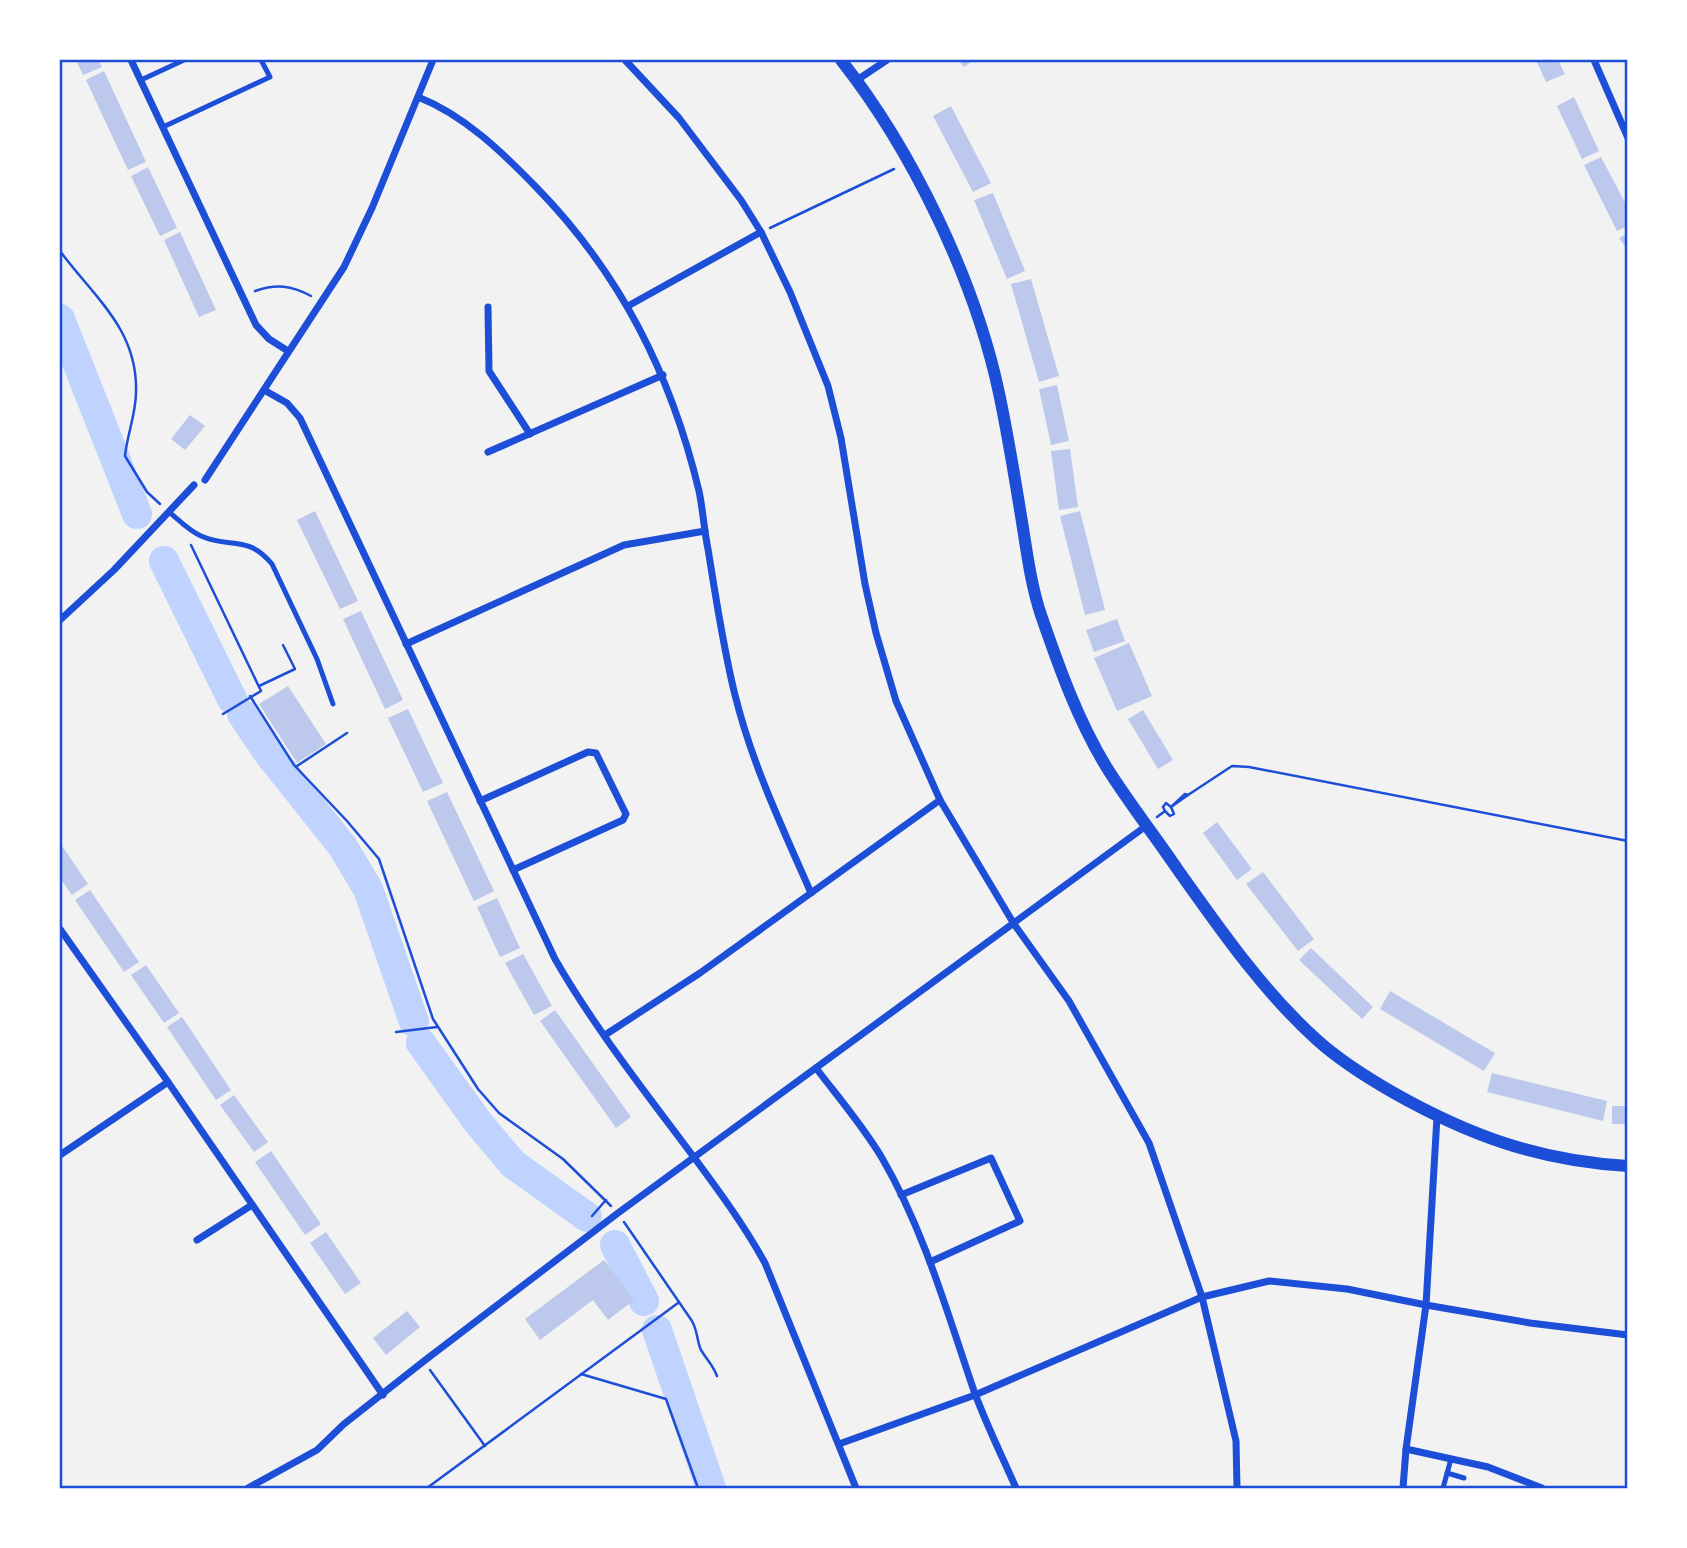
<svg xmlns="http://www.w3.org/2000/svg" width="1687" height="1548" viewBox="0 0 1687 1548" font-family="Manrope,sans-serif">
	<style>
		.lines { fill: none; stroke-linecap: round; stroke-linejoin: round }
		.river { stroke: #bfd3fe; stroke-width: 30 }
		.building { fill: #bdc9ec }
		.path { stroke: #1d4ed8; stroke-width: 2.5 }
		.service { stroke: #1d4ed8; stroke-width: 5 }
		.minor { stroke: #1d4ed8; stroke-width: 7 }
		.tertiary { stroke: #1d4ed8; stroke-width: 12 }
		.neatline { fill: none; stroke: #1d4ed8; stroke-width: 2.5 }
	</style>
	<rect width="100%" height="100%" fill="#f2f2f2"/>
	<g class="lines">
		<!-- river -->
		<g class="river">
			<polyline points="60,319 137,514"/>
			<polyline points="164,561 232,699"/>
			<polyline points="242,714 269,754 343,847 368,889 414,1022"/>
			<polyline points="421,1043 477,1121 513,1164 587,1217"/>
			<polyline points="615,1245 644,1301"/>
			<polyline points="657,1330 711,1488"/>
		</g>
	</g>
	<!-- building -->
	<g class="building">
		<polygon points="76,60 98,60 102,67 83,75"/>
		<polygon points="958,60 974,60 964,67"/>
		<polygon points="1536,60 1558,60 1565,74 1546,82"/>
		<polygon points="104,71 146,162 128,170 86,80"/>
		<polygon points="1574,97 1599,151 1582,159 1557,106"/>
		<polygon points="951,106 991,183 973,192 933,116"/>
		<polygon points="1601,157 1628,208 1628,226 1617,231 1584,165"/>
		<polygon points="148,167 177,228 160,236 131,176"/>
		<polygon points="993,193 1025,271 1007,279 974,200"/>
		<polygon points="180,232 216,310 199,317 164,240"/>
		<polygon points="1628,233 1628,251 1619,238"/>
		<polygon points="1031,279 1059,376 1039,382 1011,284"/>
		<polygon points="1057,385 1069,441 1051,445 1039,389"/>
		<polygon points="190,415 205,426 185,450 171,439"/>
		<polygon points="1070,449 1078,507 1059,510 1051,451"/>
		<polygon points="315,511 358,601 340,609 297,520"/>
		<polygon points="1080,511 1105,610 1085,615 1060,516"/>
		<polygon points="361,611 403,700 385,709 343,619"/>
		<polygon points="1117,619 1125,641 1094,652 1086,630"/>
		<polygon points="1129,643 1152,696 1117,711 1094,658"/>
		<polygon points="288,686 326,744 297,763 259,704"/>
		<polygon points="408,709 443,783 423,792 388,718"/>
		<polygon points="1143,710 1173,760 1158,769 1128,719"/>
		<polygon points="447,792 494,891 474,901 427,801"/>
		<polygon points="1217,822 1252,869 1237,880 1203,833"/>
		<polygon points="60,843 88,884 72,895 60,878"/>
		<polygon points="1263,872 1314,939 1298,951 1246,884"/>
		<polygon points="90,890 139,962 124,972 75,900"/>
		<polygon points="497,898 520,948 500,957 477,907"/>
		<polygon points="1311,948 1373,1007 1362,1019 1299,960"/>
		<polygon points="523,954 552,1006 534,1015 505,963"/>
		<polygon points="146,965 179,1013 164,1023 131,975"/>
		<polygon points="1390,991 1495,1053 1484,1071 1380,1009"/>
		<polygon points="555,1010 631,1117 616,1128 540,1021"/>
		<polygon points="182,1017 231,1090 216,1100 167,1027"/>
		<polygon points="1492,1073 1607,1101 1603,1121 1487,1092"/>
		<polygon points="234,1095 268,1142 254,1152 220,1105"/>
		<rect x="1612" y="1106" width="16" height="18"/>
		<polygon points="271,1151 321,1224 305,1235 255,1162"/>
		<polygon points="326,1232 361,1283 345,1294 310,1243"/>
		<polygon points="604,1260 634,1300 608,1320 593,1300 540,1340 525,1319"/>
		<polygon points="407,1311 420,1327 386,1355 373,1338"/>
	</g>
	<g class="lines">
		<!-- path -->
		<g class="path">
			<polyline points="770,228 894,169"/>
			<path d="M60 251C93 296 138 329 136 392 136 414 127 435 125 456L147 492 160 504"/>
			<path d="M255 291C276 284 291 285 311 296"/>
			<polyline points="191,545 261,691 223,714"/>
			<polyline points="259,686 295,669 283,645"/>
			<polyline points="250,696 294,765 347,821 379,859 433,1019 478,1089 499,1113 563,1159 611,1206"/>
			<polyline points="297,766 347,733"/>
			<polyline points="1165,811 1170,816 1174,814 1171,807 1188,795"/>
			<polyline points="1157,817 1165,811 1163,807 1166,803 1171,807 1185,794 1188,795 1232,766 1249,767 1628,841"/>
			<polyline points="396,1032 437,1027"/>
			<polyline points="592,1216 606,1200"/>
			<path d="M624 1222 692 1321C698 1332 697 1342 701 1350 707 1360 713 1365 717 1376"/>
			<polyline points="430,1370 485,1446"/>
			<polyline points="581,1374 666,1399 698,1488"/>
			<polyline points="756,1487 756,1488"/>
			<polyline points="427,1488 678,1303"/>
		</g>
		<!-- service -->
		<g class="service">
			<polyline points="141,80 184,60"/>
			<polyline points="163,127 270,77 261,60"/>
			<path d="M169 512C179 520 189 531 201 536 230 549 247 534 272 564L317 659 333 704"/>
			<polyline points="1447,1473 1464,1478"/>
			<polyline points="1443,1488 1451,1459"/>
		</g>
		<!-- minor -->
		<g class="minor">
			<polyline points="131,60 256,325 269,339 288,351"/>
			<polyline points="625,60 679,118 741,200 761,232 790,292 828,386 841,438 865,584 876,633 896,701 940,800 1014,924 1069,1001 1149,1143 1202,1297 1236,1441 1237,1488"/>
			<polyline points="1594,60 1628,138"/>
			<polyline points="857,80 887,60"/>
			<path d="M418 97C464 115 502 152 536 187 620 273 671 374 699 491 703 510 704 530 708 549 716 598 723 647 735 695 752 764 783 829 811 893"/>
			<polyline points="628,306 761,232"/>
			<polyline points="488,307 489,371 530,434"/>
			<path d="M264 390 287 403 300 418 555 959C594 1027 646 1093 693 1156 719 1191 744 1225 765 1263L856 1488"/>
			<polyline points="488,452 663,375"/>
			<polyline points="205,480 344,267 372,208 433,60"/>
			<polyline points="60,620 114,570 194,485"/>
			<polyline points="406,644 624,545 705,531"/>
			<polyline points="480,801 588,752 596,753 626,814 623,820 513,870"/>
			<polyline points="60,929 168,1082 383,1395"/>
			<polyline points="605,1035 700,973 940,800"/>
			<path d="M816 1068C838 1097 863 1126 882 1158 924 1230 947 1312 974 1391 986 1424 1002 1456 1016 1488"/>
			<polyline points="60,1155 168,1082"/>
			<polyline points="901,1195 991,1158 1020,1221 930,1262"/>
			<polyline points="197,1240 252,1205"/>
			<polyline points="839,1444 975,1395 1202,1297 1269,1281 1347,1289 1426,1305 1530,1323 1628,1335"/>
			<polyline points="1406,1449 1488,1467 1542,1488"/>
			<polyline points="248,1488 317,1450 344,1424 424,1361 618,1213 1146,826"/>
			<polyline points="1403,1488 1406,1449 1426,1305 1437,1117"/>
		</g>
		<!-- tertiary -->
		<path class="tertiary" d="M841 60C912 150 975 280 999 393 1008 435 1015 479 1022 522 1027 553 1031 585 1041 615 1059 667 1078 721 1107 768 1129 803 1155 836 1178 870 1220 929 1262 990 1316 1039 1339 1060 1366 1077 1394 1093 1470 1136 1540 1161 1628 1166"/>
	</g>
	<!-- border -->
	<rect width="1687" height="1548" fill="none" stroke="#ffffff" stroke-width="122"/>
	<rect x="61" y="61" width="1565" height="1426" class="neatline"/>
</svg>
